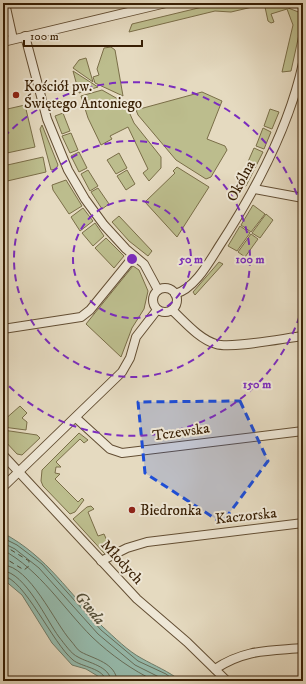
<svg xmlns="http://www.w3.org/2000/svg" width="306" height="684" viewBox="0 0 306 684" font-family="'IM FELL DW Pica',serif">
	<style>
		.green { fill: #bcbd8d; stroke: #7a6e48 }
		.water { fill: #96bbad; stroke: #707d69 }
		.lines { fill: none; stroke-linecap: round; stroke-linejoin: round }
		.shore { stroke: #676d58; stroke-width: 1 }
		.ferry { stroke: #544e37; stroke-width: 1; stroke-dasharray: 5 4; stroke-linecap: butt }
		.minor-casing { stroke: #634e33; stroke-width: 10 }
		.minor { stroke: #eee7d6; stroke-width: 8 }
		.marked { fill: #1d4ed8; fill-opacity: 0.2; stroke: #1d4ed8; stroke-width: 3; stroke-dasharray: 8 5; stroke-linejoin: round }
		.ring { fill: none; stroke: #7b2cbf; stroke-width: 2; stroke-dasharray: 7 5 }
		.poi-dot { fill: #8f2418; stroke: #eee7d6; stroke-width: 1.5 }
		.labels { text-anchor: middle; dominant-baseline: central; stroke-width: 4; stroke-linejoin: round; paint-order: stroke }
		.poi-label { font-size: 15px; fill: #381f04; stroke: #eee7d6; text-anchor: start }
		.street-label { font-size: 15px; fill: #381f04; stroke: #eee7d6 }
		.water-label { font-size: 16px; font-style: italic; fill: #544e37; stroke: #eee7d6 }
		.centre { fill: #7b2cbf; stroke: #eee7d6; stroke-width: 2 }
		.ring-label { font-size: 12px; text-anchor: middle; font-weight: bold; fill: #7b2cbf; stroke: #eee7d6; stroke-width: 4; stroke-linejoin: round; paint-order: stroke }
	</style>
	<rect width="100%" height="100%" fill="#e5dac0"/>
	<filter id="stains"><feTurbulence type="fractalNoise" baseFrequency=".005" numOctaves="4"/><feColorMatrix values="0 0 0 0 .2 0 0 0 0 .09 0 0 0 0 .02 0 0 0 .5 -.17"/></filter>
	<radialGradient id="worn" r=".72"><stop offset=".6" stop-color="#630" stop-opacity="0"/><stop offset="1" stop-color="#630" stop-opacity=".3"/></radialGradient>
	<!-- green -->
	<g class="green">
		<polygon points="219,3 261,3 261,5 231,12 215,11 129,32 132,24"/>
		<polygon points="278,4 301,13 300,30 291,71 282,72 293,25 287,9 271,14 274,22 271,23 268,21 265,7"/>
		<polygon points="111,47 115,50 123,96 95,83 93,77 99,75 97,69 104,48"/>
		<polygon points="86,58 93,82 73,68 79,60"/>
		<polygon points="73,71 98,87 79,93"/>
		<polygon points="102,90 125,103 134,123 161,157 161,168 149,181 143,173 148,169 128,127 110,136 112,139 101,145 88,118 81,96"/>
		<polygon points="202,92 222,101 207,139 225,146 227,150 211,177 206,179 176,160 138,115 136,110"/>
		<polygon points="25,105 35,147 7,153 3,138 3,110"/>
		<polygon points="270,109 279,112 272,129 264,126"/>
		<polygon points="63,113 70,131 62,134 55,116"/>
		<polygon points="42,125 58,165 56,169 51,170 40,129"/>
		<polygon points="263,128 271,132 264,149 256,146"/>
		<polygon points="71,133 78,150 70,153 62,136"/>
		<polygon points="254,148 263,152 255,168 247,164"/>
		<polygon points="79,152 87,168 79,172 71,156"/>
		<polygon points="119,153 127,168 116,174 107,160"/>
		<polygon points="43,157 46,172 3,182 3,166"/>
		<polygon points="246,166 254,170 246,186 238,182"/>
		<polygon points="177,167 209,187 177,237 145,202 175,173 173,171"/>
		<polygon points="88,170 98,186 90,191 81,174"/>
		<polygon points="127,170 135,184 126,190 117,176"/>
		<polygon points="66,180 82,206 69,214 53,190 52,185"/>
		<polygon points="98,188 109,204 102,209 91,192"/>
		<polygon points="253,205 265,214 251,232 241,225"/>
		<polygon points="83,208 93,221 80,231 71,217"/>
		<polygon points="266,214 273,220 260,238 252,233"/>
		<polygon points="119,216 152,251 148,256 129,241 112,222"/>
		<polygon points="95,223 104,236 93,246 82,233"/>
		<polygon points="240,226 250,233 237,251 228,246"/>
		<polygon points="251,234 258,239 245,257 238,252"/>
		<polygon points="106,238 124,256 114,268 95,248"/>
		<polygon points="219,262 223,264 195,295 193,292"/>
		<polygon points="133,266 139,270 148,291 144,309 132,328 121,357 86,324"/>
		<polygon points="20,406 27,413 22,418 27,422 26,430 3,427 3,421"/>
		<polygon points="3,430 37,435 40,438 22,455 17,454 3,439"/>
		<polygon points="79,433 88,440 84,443 80,439 56,462 61,467 56,467 55,473 60,474 55,479 78,502 82,498 84,500 75,512 70,514 43,486 41,481 42,470"/>
		<polygon points="91,506 94,509 88,512 98,536 104,534 109,545 105,554 73,519 87,507"/>
	</g>
	<!-- water -->
	<path class="water" d="M3 533C48 557 68 593 103 627 114 637 128 651 141 658 155 666 168 671 181 681H106L86 669 72 665 52 643 22 595 3 579Z"/>
	<g class="lines">
		<!-- shore -->
		<g class="shore">
			<polyline points="3,538 17,545 42,564 101,630 138,661 166,674 175,681"/>
			<polyline points="3,543 15,549 39,568 98,634 135,665 167,681"/>
			<path d="M3 550C40 570 63 608 92 637 111 655 132 670 155 681"/>
			<path d="M3 565C30 566 54 622 71 641 74 644 77 650 81 652 94 659 116 663 117 681"/>
			<path d="M3 571C25 572 47 621 59 637 64 643 71 654 78 657 88 663 110 666 111 681"/>
			<path d="M3 576C24 578 53 644 73 660 81 667 104 668 106 681"/>
		</g>
		<!-- ferry -->
		<polyline class="ferry" points="3,545 29,561 29,566 24,570 3,557"/>
		<defs>
			<g id="minor">
				<polyline points="5,3 13,39"/>
				<polyline points="25,36 47,119 68,170 85,199 104,225 126,249 144,264 158,290"/>
				<polyline points="3,42 166,3"/>
				<polyline points="254,189 303,198"/>
				<circle cx="165" cy="300" r="12"/>
				<path d="M175 294C194 289 208 264 218 248 254 193 289 128 303 63"/>
				<path d="M172 310C185 322 199 339 216 344 231 349 285 338 303 336"/>
				<polyline points="3,329 81,317 90,310 134,256"/>
				<polyline points="76,418 110,449 122,453 303,431"/>
				<polyline points="3,455 137,599 187,642 227,681"/>
				<polyline points="3,487 122,372 130,358 136,337 157,310"/>
				<polyline points="101,561 127,548 147,542 303,523"/>
				<path d="M215 669C245 649 269 651 303 648"/>
			</g>
		</defs>
		<!-- minor casing -->
		<use href="#minor" class="minor-casing"/>
		<!-- minor -->
		<use href="#minor" class="minor"/>
	</g>
	<!-- marked area -->
	<path class="marked" d="M240 401 268 461 222 523 145 473 138 402Z"/>
	<!-- distance rings -->
	<g class="ring">
		<circle cx="132" cy="259" r="59"/>
		<circle cx="132" cy="259" r="118"/>
		<path d="M303 305A177 177 0 0 1 4 381M4 137A177 177 0 0 1 303 213"/>
	</g>
	<!-- markers -->
	<g class="poi-dot">
		<circle cx="16" cy="95" r="4"/>
		<circle cx="132" cy="510" r="4"/>
	</g>
	<g class="labels">
		<!-- poi labels -->
		<g class="poi-label">
			<text x="24" y="86">Kościół pw.<tspan x="24" dy="17">Świętego Antoniego</tspan></text>
			<text x="140" y="510">Biedronka</text>
		</g>
		<!-- street labels -->
		<g class="street-label">
			<text transform="translate(241 181) rotate(-62)">Okólna</text>
			<text transform="translate(181 432) rotate(-8)">Tczewska</text>
			<text transform="translate(246 516) rotate(-6)">Kaczorska</text>
			<text transform="translate(122 562) rotate(47)">Młodych</text>
		</g>
		<!-- water labels -->
		<g class="water-label">
			<text transform="translate(90 608) rotate(50)">Gwda</text>
		</g>
	</g>
	<circle cx="132" cy="259" r="6" class="centre"/>
	<g class="ring-label">
		<text x="191" y="263">50 m</text>
		<text x="250" y="263">100 m</text>
		<text x="257" y="388">150 m</text>
	</g>
	<!-- margin -->
	<rect width="306" height="684" fill="none" stroke="#e5dac0" stroke-width="16"/>
	<rect x="4" y="4" width="298" height="676" fill="none" stroke="#381f04" stroke-width="2"/>
	<rect x="8" y="8" width="290" height="668" fill="none" stroke="#381f04"/>
	<!-- scale -->
	<path d="M24 40v6h118v-6" fill="none" stroke="#381f04" stroke-width="2"/>
	<text x="30" y="40" font-size="12" fill="#381f04" stroke="#eee7d6" stroke-width="3" paint-order="stroke">100 m</text>
	<rect width="100%" height="100%" filter="url(#stains)"/>
	<rect width="100%" height="100%" fill="url(#worn)"/>
</svg>
